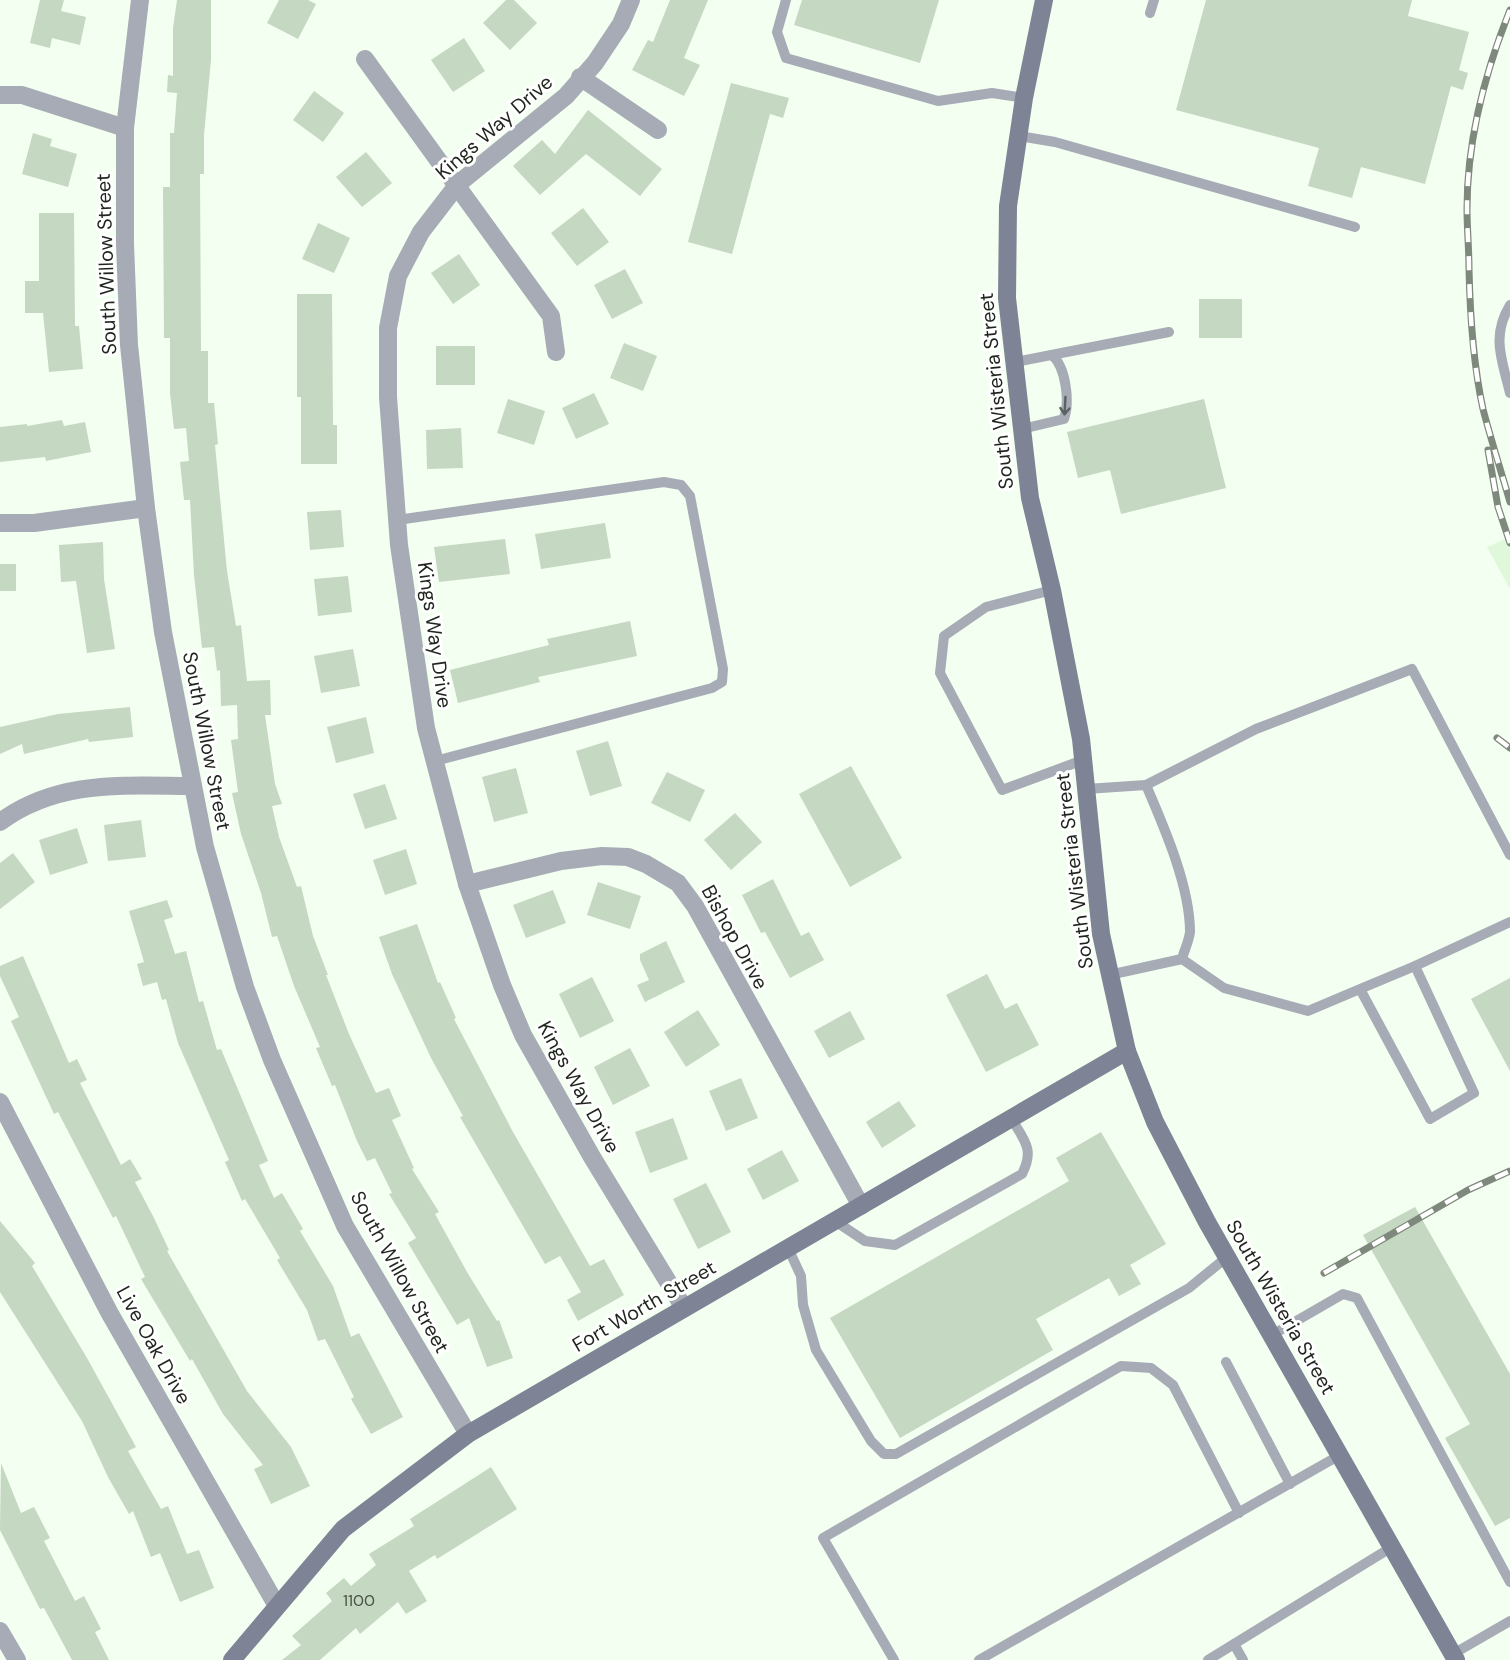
<svg xmlns="http://www.w3.org/2000/svg" width="1510" height="1660" viewBox="0 0 1510 1660" font-family="'DM Sans',sans-serif">
	<style>
		.built { fill: #dff8d9 }
		.building { fill: #c5d8c1 }
		.lines { fill: none; stroke-linecap: round; stroke-linejoin: round }
		.lane { stroke: #a7abb6; stroke-width: 10 }
		.street { stroke: #a7abb6; stroke-width: 18 }
		.secondary { stroke: #7e8495; stroke-width: 18 }
		.rail-casing { stroke: #7f887c; stroke-width: 7 }
		.rail { stroke: #fff; stroke-width: 4.5; stroke-dasharray: 14; stroke-linecap: butt }
		.oneway { stroke: #5c6161 }
		.labels { text-anchor: middle; dominant-baseline: central; stroke-width: 6; stroke-linejoin: round; paint-order: stroke }
		.number-label { font-size: 16px; fill: #485245 }
		.street-label { font-size: 20px; fill: #1e251c; stroke: #fff }
	</style>
	<rect width="100%" height="100%" fill="#f3fff0"/>
	<!-- built -->
	<polygon class="built" points="1510,537 1510,589 1487,547"/>
	<!-- building -->
	<g class="building">
		<polygon points="40,0 64,0 61,11 86,17 80,45 52,38 50,48 30,43"/>
		<polygon points="177,0 211,0 211,60 204,135 204,174 200,174 201,351 208,351 208,403 214,403 218,444 215,445 227,571 236,626 241,625 247,681 270,680 271,715 265,715 275,784 282,804 272,806 279,837 297,887 301,886 313,936 328,975 326,975 349,1034 376,1093 389,1088 401,1116 392,1120 414,1168 412,1169 439,1212 435,1214 467,1272 497,1321 499,1320 513,1358 487,1367 469,1318 457,1325 408,1243 416,1238 389,1194 392,1193 375,1158 367,1161 357,1141 335,1085 332,1086 316,1048 320,1047 294,986 277,936 272,937 261,893 241,834 232,793 238,792 231,740 238,739 237,705 221,706 220,670 217,671 214,647 202,648 194,575 190,500 184,500 180,462 189,461 186,428 174,429 170,393 170,338 164,338 163,187 170,187 170,133 174,133 177,93 167,92 168,75 173,76 173,28"/>
		<polygon points="279,0 308,0 316,4 298,39 267,23"/>
		<polygon points="506,0 514,0 537,23 510,50 483,23"/>
		<polygon points="670,0 708,0 684,58 700,65 684,96 632,70 648,40 653,42"/>
		<polygon points="802,0 939,0 920,63 794,25"/>
		<polygon points="1206,0 1412,0 1408,16 1469,32 1459,70 1468,73 1463,90 1451,86 1425,184 1361,167 1352,198 1308,186 1319,148 1176,110"/>
		<polygon points="464,38 485,71 453,92 431,60"/>
		<polygon points="731,83 789,98 783,118 770,114 732,254 688,242"/>
		<polygon points="314,91 344,113 323,142 293,120"/>
		<polygon points="588,110 662,169 640,196 586,154 540,195 513,166 542,140 555,154"/>
		<polygon points="33,133 52,139 50,146 77,154 68,187 22,174"/>
		<polygon points="366,152 392,183 362,207 336,177"/>
		<polygon points="583,208 609,242 577,266 551,233"/>
		<polygon points="39,213 74,213 75,326 79,326 83,369 49,372 43,313 25,313 25,281 39,281"/>
		<polygon points="318,223 350,238 334,273 302,259"/>
		<polygon points="459,254 480,285 453,304 431,273"/>
		<polygon points="625,269 643,303 612,319 594,285"/>
		<polygon points="297,294 332,294 333,425 337,425 337,464 301,464 301,397 297,397"/>
		<rect x="1199" y="299" width="43" height="39"/>
		<polygon points="624,343 657,356 643,391 610,378"/>
		<rect x="436" y="346" width="39" height="39"/>
		<polygon points="594,393 609,424 576,439 562,408"/>
		<polygon points="508,399 545,411 534,445 497,433"/>
		<polygon points="1204,399 1226,488 1121,514 1110,470 1078,478 1067,432"/>
		<polygon points="62,420 64,426 85,422 91,452 46,461 45,457 0,462 0,427 27,424 27,426"/>
		<polygon points="461,428 463,468 427,469 426,430"/>
		<polygon points="341,510 344,547 310,550 307,512"/>
		<polygon points="605,523 611,558 541,569 535,534"/>
		<polygon points="505,539 510,574 439,582 434,547"/>
		<polygon points="103,542 104,579 115,649 87,653 76,581 61,582 59,545"/>
		<rect x="0" y="564" width="16" height="27"/>
		<polygon points="348,576 352,612 318,616 314,579"/>
		<polygon points="630,621 637,656 538,677 540,682 458,703 450,670 549,645 547,639"/>
		<polygon points="353,649 360,686 321,693 314,656"/>
		<polygon points="130,707 133,737 89,742 88,739 24,754 22,744 0,754 0,727 58,714"/>
		<polygon points="366,717 374,753 336,763 327,727"/>
		<polygon points="608,741 622,786 590,796 576,751"/>
		<polygon points="851,766 902,858 850,887 799,794"/>
		<polygon points="516,768 528,813 494,822 482,777"/>
		<polygon points="667,772 705,790 690,822 651,803"/>
		<polygon points="385,784 397,819 365,829 353,794"/>
		<polygon points="735,813 762,842 731,870 704,840"/>
		<polygon points="141,820 146,857 108,861 104,825"/>
		<polygon points="77,828 88,863 50,875 39,840"/>
		<polygon points="406,849 417,884 385,895 373,860"/>
		<polygon points="13,853 35,882 0,909 0,863"/>
		<polygon points="773,879 801,936 809,932 824,960 790,978 765,932 761,933 742,895"/>
		<polygon points="598,882 641,896 630,929 587,915"/>
		<polygon points="553,890 566,923 526,938 513,905"/>
		<polygon points="167,900 173,917 164,920 175,954 186,951 199,1002 203,1001 217,1050 221,1049 268,1161 259,1165 274,1198 282,1193 303,1229 300,1231 333,1286 351,1337 359,1333 403,1417 371,1434 351,1399 354,1397 325,1339 318,1341 307,1310 277,1260 280,1258 245,1199 242,1201 225,1162 229,1160 178,1043 166,999 162,1000 157,982 143,986 137,964 144,962 129,911"/>
		<polygon points="417,924 438,983 440,982 456,1018 454,1019 513,1132 590,1266 604,1259 624,1295 578,1321 567,1300 581,1292 560,1256 545,1264 460,1117 463,1116 431,1058 392,974 379,937"/>
		<polygon points="666,941 685,982 645,1002 637,985 649,980 640,960 640,954"/>
		<polygon points="23,956 69,1063 77,1059 87,1080 80,1083 121,1165 130,1159 142,1179 135,1182 153,1216 169,1250 167,1251 247,1391 291,1447 310,1486 271,1504 254,1469 263,1465 223,1414 192,1359 190,1361 141,1279 145,1277 116,1216 113,1218 58,1112 54,1114 11,1021 19,1017 0,976 0,966"/>
		<polygon points="987,974 1005,1009 1017,1003 1039,1045 986,1072 946,995"/>
		<polygon points="592,977 614,1021 580,1038 559,994"/>
		<polygon points="1510,978 1510,1071 1471,999"/>
		<polygon points="698,1010 720,1045 686,1067 664,1032"/>
		<polygon points="850,1011 865,1039 829,1058 814,1031"/>
		<polygon points="630,1048 650,1086 613,1105 594,1067"/>
		<polygon points="741,1078 758,1118 726,1131 709,1091"/>
		<polygon points="899,1101 916,1126 882,1148 866,1122"/>
		<polygon points="673,1118 688,1159 650,1173 635,1132"/>
		<polygon points="1101,1132 1166,1244 1130,1265 1141,1284 1119,1296 1109,1278 1036,1319 1053,1350 900,1438 830,1318 1069,1181 1056,1158"/>
		<polygon points="782,1150 799,1181 763,1200 747,1169"/>
		<polygon points="706,1183 731,1232 698,1249 673,1199"/>
		<polygon points="1415,1207 1510,1374 1510,1518 1495,1526 1445,1438 1470,1424 1363,1235"/>
		<polygon points="0,1221 35,1263 32,1266 87,1358 136,1447 128,1451 161,1509 168,1506 187,1554 199,1550 214,1588 180,1602 160,1553 151,1557 133,1511 129,1514 108,1477 82,1421 0,1292"/>
		<polygon points="1,1463 21,1513 34,1507 50,1538 44,1541 75,1601 84,1596 101,1629 95,1632 109,1660 72,1660 44,1608 40,1609 0,1530"/>
		<polygon points="491,1467 517,1509 437,1559 435,1555 409,1571 427,1601 406,1614 398,1602 360,1634 356,1628 320,1660 282,1660 301,1645 292,1636 332,1601 326,1593 344,1578 351,1586 376,1565 369,1554 414,1526 410,1519"/>
	</g>
	<g class="lines">
		<!-- lane -->
		<g class="lane">
			<polyline points="786,0 777,32 786,58 938,101 992,93 1024,98"/>
			<polyline points="1150,13 1154,0"/>
			<polyline points="1019,136 1055,142 1355,227"/>
			<path d="M1510 305C1491 336 1502 360 1510 393"/>
			<polyline points="1015,362 1169,332"/>
			<path d="M1022 429 1064 419C1070 402 1066 367 1052 355"/>
			<polyline points="397,520 664,482 681,485 690,496 723,669 722,682 712,688 435,761"/>
			<polyline points="1052,590 986,607 944,636 940,673 1002,790 1083,760"/>
			<polyline points="1146,785 1256,729 1412,669 1510,855"/>
			<path d="M1086 789 1146 785C1164 827 1190 886 1190 932 1189 941 1184 951 1182 959L1109 975"/>
			<polyline points="1182,959 1224,988 1308,1011 1360,989 1430,1119 1474,1093 1415,966 1360,989"/>
			<polyline points="1415,966 1510,922"/>
			<path d="M835 1221 865 1241 895 1245 1022 1174C1035 1149 1024 1140 1011 1118"/>
			<polyline points="788,1248 801,1276 803,1305 816,1350 871,1441 884,1454 896,1454 1189,1288 1227,1257"/>
			<polyline points="1272,1335 1343,1294 1357,1298 1510,1582"/>
			<polyline points="1226,1362 1290,1484"/>
			<polyline points="1234,1644 1243,1660"/>
			<polyline points="1453,1654 1510,1621"/>
			<polyline points="894,1660 823,1538 1121,1366 1151,1368 1173,1385 1239,1513"/>
			<polyline points="979,1660 1340,1455"/>
			<polyline points="1208,1660 1392,1547"/>
		</g>
		<!-- street -->
		<g class="street">
			<polyline points="140,0 125,128 125,244 129,345 146,508 163,632 205,847 245,987 272,1060 345,1226 468,1434"/>
			<polyline points="631,0 621,24 595,63 566,96 458,184 421,232 398,276 388,328 388,397 399,545 426,728 467,884 502,985 523,1035 592,1157 684,1308"/>
			<polyline points="365,59 551,316 556,352"/>
			<polyline points="580,77 658,130"/>
			<polyline points="0,95 22,95 125,128"/>
			<polyline points="0,523 34,523 146,508"/>
			<path d="M0 822C59 779 124 786 193 786"/>
			<polyline points="467,884 561,861 602,856 628,857 646,864 678,883 695,906 861,1206"/>
			<polyline points="0,1102 109,1312 277,1606"/>
			<polyline points="0,1631 17,1660"/>
		</g>
		<!-- secondary -->
		<g class="secondary">
			<polyline points="1044,0 1024,98 1008,206 1007,298 1030,498 1052,590 1081,739 1101,934 1127,1051 1155,1122 1207,1222 1456,1660"/>
			<polyline points="232,1660 343,1529 468,1434 1127,1051"/>
		</g>
		<defs>
			<g id="rail">
				<path d="M1510 10C1485 72 1467 142 1467 209 1467 229 1469 249 1469 269 1470 316 1473 363 1483 409 1491 440 1501 471 1510 502"/>
				<polyline points="1488,450 1498,507 1510,543"/>
				<polyline points="1497,738 1510,748"/>
				<polyline points="1324,1273 1468,1190 1510,1171"/>
			</g>
		</defs>
		<!-- rail casing -->
		<use href="#rail" class="rail-casing"/>
		<!-- rail -->
		<use href="#rail" class="rail"/>
	</g>
	<!-- one-way arrows -->
	<defs><path id="oneway-shaft" d="M-6 0H5M1.5-3L5.5 0L1.5 3" fill="none" stroke-width="1.6" stroke-linecap="round" stroke-linejoin="round" transform="scale(1.5)"/></defs>
	<use class="oneway" href="#oneway-shaft" transform="translate(1065 406) rotate(93)"/>
	<g class="labels">
		<!-- number labels -->
		<g class="number-label">
			<text x="359" y="1600">1100</text>
		</g>
		<!-- street labels -->
		<g class="street-label">
			<text transform="translate(494 127) rotate(-41)">Kings Way Drive</text>
			<text transform="translate(106 264) rotate(-92)">South Willow Street</text>
			<text transform="translate(996 391) rotate(-96)">South Wisteria Street</text>
			<text transform="translate(435 635) rotate(82)">Kings Way Drive</text>
			<text transform="translate(207 741) rotate(79)">South Willow Street</text>
			<text transform="translate(1074 871) rotate(-97)">South Wisteria Street</text>
			<text transform="translate(735 937) rotate(61)">Bishop Drive</text>
			<text transform="translate(579 1087) rotate(61)">Kings Way Drive</text>
			<text transform="translate(400 1272) rotate(61)">South Willow Street</text>
			<text transform="translate(644 1306) rotate(-30)">Fort Worth Street</text>
			<text transform="translate(1281 1307) rotate(60)">South Wisteria Street</text>
			<text transform="translate(154 1345) rotate(61)">Live Oak Drive</text>
		</g>
	</g>
</svg>
